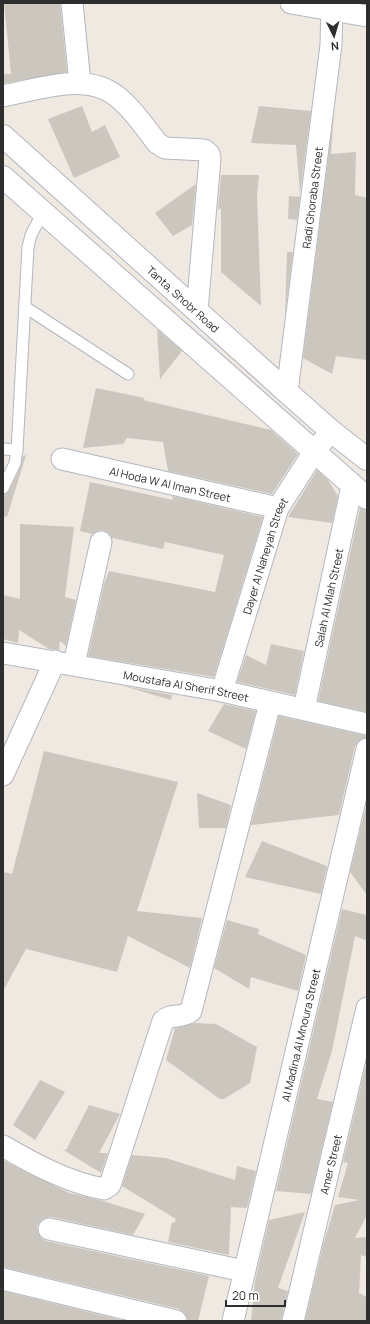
<svg xmlns="http://www.w3.org/2000/svg" width="370" height="1324" viewBox="0 0 370 1324" font-family="Manrope,sans-serif">
	<style>
		.building { fill: #cbc7bf }
		.lines { fill: none; stroke-linecap: round; stroke-linejoin: round }
		.service-casing { stroke: #b4b7c1; stroke-width: 13 }
		.minor-casing { stroke: #b4b7c1; stroke-width: 23 }
		.tertiary-casing { stroke: #b4b7c1; stroke-width: 24 }
		.service { stroke: #fff; stroke-width: 11 }
		.minor { stroke: #fff; stroke-width: 21 }
		.tertiary { stroke: #fff; stroke-width: 22 }
		.labels { text-anchor: middle; dominant-baseline: central; stroke-width: 3.5; stroke-linejoin: round; paint-order: stroke }
		.street-label { font-size: 11px; fill: #2e2e2e; stroke: #fff }
	</style>
	<rect width="100%" height="100%" fill="#efe9e1"/>
	<!-- building -->
	<g class="building">
		<polygon points="4,3 60,3 67,72 3,84 3,74 11,74"/>
		<polygon points="82,106 92,132 105,125 120,157 74,178 48,119"/>
		<polygon points="259,106 311,111 300,193 296,145 251,143"/>
		<polygon points="334,113 331,154 356,152 355,195 367,198 367,360 336,356 332,374 303,358"/>
		<polygon points="221,175 259,175 257,196 261,306 221,272 221,208 218,210"/>
		<polygon points="196,184 192,225 173,236 155,213"/>
		<polygon points="289,196 300,197 297,220 288,219"/>
		<polygon points="287,252 293,252 285,315"/>
		<polygon points="157,329 182,351 160,379"/>
		<polygon points="96,388 145,398 143,400 271,430 298,454 272,494 168,471 163,442 127,438 123,444 83,448"/>
		<polygon points="26,455 7,517 3,516 3,495 9,491 21,466 23,456"/>
		<polygon points="317,470 328,480 338,496 332,523 288,517"/>
		<polygon points="90,482 173,500 172,496 263,517 214,677 88,656 104,584 109,571 215,592 224,555 165,542 163,549 112,538 109,533 103,530 97,531 92,534 80,531"/>
		<polygon points="360,508 367,510 367,712 318,701"/>
		<polygon points="20,524 74,527 65,597 76,600 66,646 60,641 59,650 49,649 19,630 18,643 3,639 3,595 20,599"/>
		<polygon points="271,644 304,651 295,695 237,682 246,655 266,665"/>
		<polygon points="123,686 172,695 171,700"/>
		<polygon points="224,704 256,711 246,749 208,731"/>
		<polygon points="279,716 367,736 367,737 359,741 355,746 339,815 251,825"/>
		<polygon points="44,751 178,782 137,911 202,918 190,968 128,936 117,972 26,949 3,991 3,872 12,874"/>
		<polygon points="197,793 231,805 226,828 199,828"/>
		<polygon points="367,802 367,895 350,872"/>
		<polygon points="262,841 327,866 321,894 245,877"/>
		<polygon points="342,909 367,915 367,941 355,936 332,1051 317,1099 333,1102 311,1194 276,1191"/>
		<polygon points="227,920 259,929 258,934 306,955 298,991 251,977 249,989 214,968"/>
		<polygon points="195,1023 216,1024 257,1047 250,1083 224,1099 220,1099 166,1060 175,1028"/>
		<polygon points="365,1068 367,1068 367,1215 355,1238 367,1237 367,1257 361,1255 359,1293 367,1297 367,1321 305,1321 324,1242 335,1205 359,1200 338,1197 348,1163 343,1162"/>
		<polygon points="40,1080 65,1092 35,1140 13,1125"/>
		<polygon points="89,1105 120,1114 99,1153 108,1153 101,1173 62,1149 66,1150"/>
		<polygon points="132,1155 166,1158 235,1180 237,1166 256,1171 247,1208 231,1207 229,1255 168,1242 172,1222 174,1223 176,1219 122,1186"/>
		<polygon points="3,1160 69,1193 103,1201 145,1214 133,1235 51,1217 45,1218 40,1221 37,1226 38,1232 41,1238 46,1241 209,1276 198,1321 188,1321 185,1313 179,1309 3,1267"/>
		<polygon points="305,1212 278,1288 288,1291 281,1321 251,1321 255,1281 269,1220"/>
		<polygon points="3,1291 125,1321 3,1321"/>
	</g>
	<g class="lines">
		<defs>
			<g id="service">
				<polyline points="25,307 128,374"/>
				<polyline points="3,449 17,450"/>
				<polyline points="3,488 15,463 17,450 28,247 31,235 43,212"/>
			</g>
			<g id="minor">
				<polyline points="72,3 80,83"/>
				<polyline points="291,3 367,16"/>
				<path d="M3 96C40 89 89 70 120 99 134 111 146 128 157 143L165 148 204 150 209 154 210 158 197 311"/>
				<path id="s1" d="M287 392 331 45 332 3"/>
				<path id="s2" d="M62 459 278 508"/>
				<path id="s3" d="M3 653 222 691 367 724"/>
				<polyline points="74,664 101,542"/>
				<path id="s4" d="M222 691 278 508 314 452 331 431"/>
				<path id="s5" d="M304 709 352 486"/>
				<polyline points="3,775 55,661"/>
				<path d="M3 1146C34 1164 69 1183 104 1189L110 1185 163 1021C171 1013 182 1019 191 1011L270 703"/>
				<polyline points="49,1229 244,1271"/>
				<polyline points="3,1279 176,1321"/>
				<path id="s6" d="M233 1321 367 749"/>
				<path id="s7" d="M293 1321 367 1008"/>
			</g>
			<g id="tertiary">
				<path id="s8" d="M3 136 287 392 331 431 367 459"/>
				<polyline points="3,177 367,498"/>
			</g>
		</defs>
		<!-- service casing -->
		<use href="#service" class="service-casing"/>
		<!-- minor casing -->
		<use href="#minor" class="minor-casing"/>
		<!-- tertiary casing -->
		<use href="#tertiary" class="tertiary-casing"/>
		<!-- service -->
		<use href="#service" class="service"/>
		<!-- minor -->
		<use href="#minor" class="minor"/>
		<!-- tertiary -->
		<use href="#tertiary" class="tertiary"/>
	</g>
	<g class="labels">
		<!-- street labels -->
		<g class="street-label">
			<text stroke="none"><textPath href="#s1" startOffset="196">Radi Ghoraba Street</textPath></text>
			<text stroke="none"><textPath href="#s8" startOffset="243">Tanta, Shobr Road</textPath></text>
			<text stroke="none"><textPath href="#s2" startOffset="111">Al Hoda W Al Iman Street</textPath></text>
			<text stroke="none"><textPath href="#s4" startOffset="142">Dayer Al Naheyah Street</textPath></text>
			<text stroke="none"><textPath href="#s5" startOffset="114">Salah Al Mlah Street</textPath></text>
			<text stroke="none"><textPath href="#s3" startOffset="186">Moustafa Al Sherif Street</textPath></text>
			<text stroke="none"><textPath href="#s6" startOffset="294">Al Madina Al Mnoura Street</textPath></text>
			<text stroke="none"><textPath href="#s7" startOffset="161">Amer Street</textPath></text>
		</g>
	</g>
	<!-- border -->
	<rect width="370" height="1324" fill="none" stroke="#2e2e2e" stroke-width="8"/>
	<!-- north arrow -->
	<g transform="translate(334 36) rotate(175)" stroke="#ffffff" stroke-width="3" paint-order="stroke">
	<path d="M0-3L7 15L0 10L-7 15Z" fill="#2e2e2e"/>
	<text y="-6" font-size="11" font-weight="bold" text-anchor="middle" fill="#2e2e2e">N</text>
	</g>
	<!-- scale -->
	<path d="M226 1300v6h59v-6" fill="none" stroke="#2e2e2e" stroke-width="2"/>
	<text x="232" y="1300" font-size="12" fill="#2e2e2e" stroke="#ffffff" stroke-width="3" paint-order="stroke">20 m</text>
</svg>
